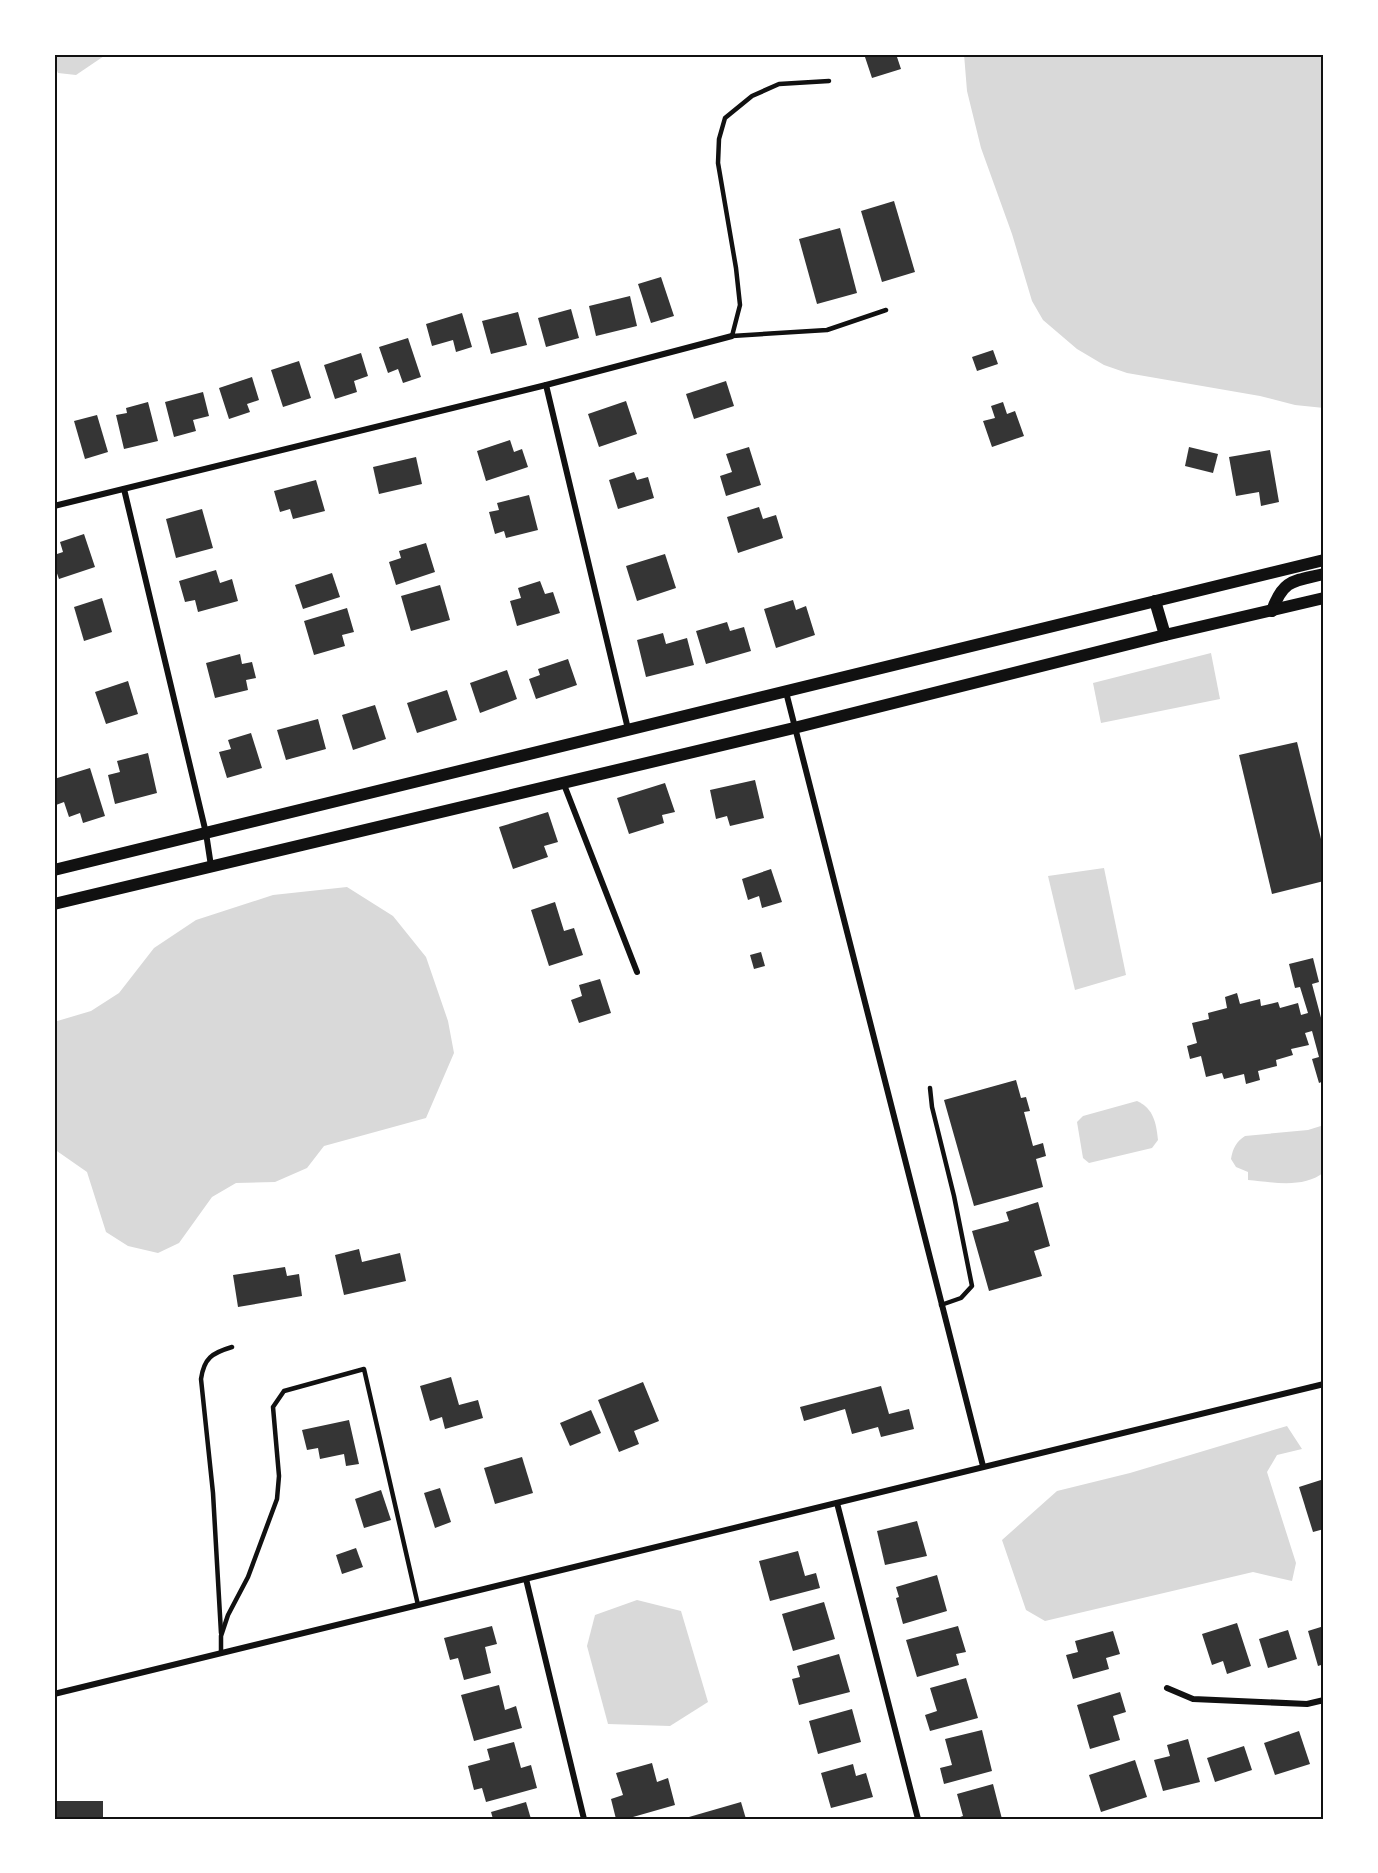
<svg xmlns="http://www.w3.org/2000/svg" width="1378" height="1873" viewBox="0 0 1378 1873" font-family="'Crimson Pro',serif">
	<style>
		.water { fill: #d9d9d9 }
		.building { fill: #353535 }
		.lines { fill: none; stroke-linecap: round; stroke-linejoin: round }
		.service { stroke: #111; stroke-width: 4.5 }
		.minor { stroke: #111; stroke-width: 6 }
		.secondary { stroke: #111; stroke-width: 12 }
		.neatline { fill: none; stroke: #111; stroke-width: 2 }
	</style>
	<rect width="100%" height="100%" fill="#fff"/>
	<!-- water -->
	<g class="water">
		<polygon points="54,54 107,54 76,75 58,73 54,64"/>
		<polygon points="964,54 1324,54 1324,408 1295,405 1260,396 1127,373 1104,365 1077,349 1043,320 1032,301 1012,234 981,148 967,91"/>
		<polygon points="1211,653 1220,699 1101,723 1093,683"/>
		<polygon points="1104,868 1126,975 1075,990 1048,876"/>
		<polygon points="347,887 393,916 426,957 448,1021 454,1053 426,1118 324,1146 307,1168 275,1182 236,1183 212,1197 179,1243 158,1253 128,1246 106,1232 87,1172 54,1149 54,1022 91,1011 119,993 154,948 196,920 273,895"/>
		<path d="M1137 1101C1154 1109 1156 1123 1158 1140L1152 1148 1089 1163 1083 1158 1077 1122 1083 1116Z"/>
		<path d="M1324 1125V1172C1304 1189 1272 1182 1248 1180V1172L1236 1167 1231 1159C1233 1148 1236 1142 1245 1136L1308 1130Z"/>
		<polygon points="1287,1426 1302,1449 1277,1455 1267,1472 1296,1563 1292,1581 1253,1572 1045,1621 1026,1610 1002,1540 1057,1491 1130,1473"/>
		<polygon points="637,1600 681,1611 708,1702 670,1726 608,1724 587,1646 595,1615"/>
	</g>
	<!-- building -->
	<g class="building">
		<polygon points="864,54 896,54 901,69 872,78"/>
		<polygon points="894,201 915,272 882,282 861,211"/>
		<polygon points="840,228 857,293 817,304 799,239"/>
		<polygon points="661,277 674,316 651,323 638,284"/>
		<polygon points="630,296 637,326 596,336 589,306"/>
		<polygon points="571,309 579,338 546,347 538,318"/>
		<polygon points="518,312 527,345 491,354 482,321"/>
		<polygon points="462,313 472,347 456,352 453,340 432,346 426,324"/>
		<polygon points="408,338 421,377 403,383 398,369 388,373 379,347"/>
		<polygon points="993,350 998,364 977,371 972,357"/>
		<polygon points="361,353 368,376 354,381 357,392 335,399 324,365"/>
		<polygon points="299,361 311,398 283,407 271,370"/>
		<polygon points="252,377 259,400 247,404 250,412 229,419 219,388"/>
		<polygon points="726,381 734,406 694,419 686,394"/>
		<polygon points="203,392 209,416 193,420 196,431 174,437 165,402"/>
		<polygon points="626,401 637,434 599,447 588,414"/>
		<polygon points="148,402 158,441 124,449 116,415 127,413 126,408"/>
		<polygon points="1003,402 1007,414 1015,411 1024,436 992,447 983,421 995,418 991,406"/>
		<polygon points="97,415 108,452 85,459 74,421"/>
		<polygon points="510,440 514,452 522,449 528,467 486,481 477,451"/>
		<polygon points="749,447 761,485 726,496 720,476 732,472 726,454"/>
		<polygon points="1189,447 1218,454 1213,473 1185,466"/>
		<polygon points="1270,450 1279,502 1261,506 1259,492 1236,496 1229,457"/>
		<polygon points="416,457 422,484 379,494 373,467"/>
		<polygon points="634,472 637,480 648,477 654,498 618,509 609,480"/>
		<polygon points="316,480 325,511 293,519 290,509 280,512 274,491"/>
		<polygon points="529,495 538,530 506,538 504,531 495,534 489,512 499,510 497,503"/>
		<polygon points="759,507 763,519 776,515 783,538 738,553 727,517"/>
		<polygon points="202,509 213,548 176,558 166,519"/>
		<polygon points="84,534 95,567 59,579 54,565 54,555 63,552 60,542"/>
		<polygon points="426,543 435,572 396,585 389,562 401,558 399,551"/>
		<polygon points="665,554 676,588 637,601 626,566"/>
		<polygon points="216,570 220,583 232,579 238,601 198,612 195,600 185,602 179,581"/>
		<polygon points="332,573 340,597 303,609 295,585"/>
		<polygon points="540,581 545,594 553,592 560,613 517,626 510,601 521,598 518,588"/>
		<polygon points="440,585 450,620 411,631 401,596"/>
		<polygon points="102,598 112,632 84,641 74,607"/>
		<polygon points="793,600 796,610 806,606 815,635 776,648 764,609"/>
		<polygon points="347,608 354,632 342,635 345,646 314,655 304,621"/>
		<polygon points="727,622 730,631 744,627 751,651 706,664 696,631"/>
		<polygon points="663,633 666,644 687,638 694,665 646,677 637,640"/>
		<polygon points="240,654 242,664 252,662 256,678 246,680 248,690 215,698 206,663"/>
		<polygon points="568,659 577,685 536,699 529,679 540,675 538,669"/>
		<polygon points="507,670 517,699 480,713 470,683"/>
		<polygon points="128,681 138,714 106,724 95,692"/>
		<polygon points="447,690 457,720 417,733 407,703"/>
		<polygon points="375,705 386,739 353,750 342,715"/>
		<polygon points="318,719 326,749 286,760 277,730"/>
		<polygon points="251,733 262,768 227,778 219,752 231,749 228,740"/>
		<polygon points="1297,742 1324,851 1324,881 1272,894 1239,755"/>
		<polygon points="148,753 157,793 115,804 108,775 120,772 117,761"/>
		<polygon points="90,768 105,816 83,823 80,813 69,817 64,802 56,805 54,779"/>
		<polygon points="755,780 764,818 730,826 727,816 716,819 710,790"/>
		<polygon points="665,783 675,812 662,815 664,823 629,834 617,798"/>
		<polygon points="548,812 558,842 544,846 548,857 513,869 499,827"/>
		<polygon points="771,869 782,902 762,908 759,896 748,900 742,879"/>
		<polygon points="555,902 564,931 574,928 583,955 549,966 531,910"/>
		<polygon points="761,952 765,966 754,969 750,955"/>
		<polygon points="1313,958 1319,982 1312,984 1324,1029 1324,1081 1319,1083 1312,1059 1319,1057 1312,1031 1305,1033 1309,1045 1291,1049 1293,1055 1276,1060 1277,1066 1258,1071 1260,1080 1246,1084 1244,1074 1224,1079 1222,1073 1206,1077 1201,1056 1190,1059 1187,1046 1197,1043 1192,1023 1209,1019 1208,1013 1227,1008 1225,997 1237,993 1240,1004 1260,999 1261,1006 1278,1002 1280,1008 1298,1003 1301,1015 1308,1013 1300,987 1295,988 1289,964"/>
		<polygon points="600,979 611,1013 579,1023 571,1000 582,996 579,985"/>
		<polygon points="1016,1080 1021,1098 1026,1097 1030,1111 1024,1112 1033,1146 1043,1143 1046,1156 1036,1159 1043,1187 974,1206 944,1100"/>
		<polygon points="1038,1202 1050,1246 1034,1251 1042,1276 989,1291 972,1231 1009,1221 1006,1212"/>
		<polygon points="359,1249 362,1262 400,1253 406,1281 344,1295 335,1255"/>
		<polygon points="285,1267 287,1276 299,1274 302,1296 238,1307 233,1275"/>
		<polygon points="451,1377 459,1405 478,1400 483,1418 445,1429 442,1417 430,1421 420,1386"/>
		<polygon points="643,1382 659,1421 634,1431 639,1444 619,1452 598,1400"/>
		<polygon points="881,1386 889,1414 909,1409 914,1429 881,1437 878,1427 852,1434 845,1409 804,1421 800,1407"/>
		<polygon points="591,1410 601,1433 570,1446 560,1423"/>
		<polygon points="349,1420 359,1464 346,1466 344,1454 320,1459 318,1448 307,1450 302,1430"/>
		<polygon points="522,1457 533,1493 495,1504 484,1468"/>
		<polygon points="1324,1479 1324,1529 1313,1532 1299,1487"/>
		<polygon points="440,1488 451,1522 435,1528 424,1493"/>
		<polygon points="381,1490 391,1520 364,1528 355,1499"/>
		<polygon points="917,1521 927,1556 885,1565 877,1531"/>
		<polygon points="356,1548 363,1567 342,1574 336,1555"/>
		<polygon points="798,1551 805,1576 816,1573 820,1588 770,1601 759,1561"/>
		<polygon points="937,1575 947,1611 903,1624 896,1598 899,1597 896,1587"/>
		<polygon points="824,1602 835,1639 793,1651 782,1614"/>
		<polygon points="1237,1623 1251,1666 1227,1674 1223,1661 1212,1665 1202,1634"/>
		<polygon points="492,1626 497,1644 485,1647 491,1673 464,1680 458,1658 450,1660 444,1638"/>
		<polygon points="958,1626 966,1652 956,1654 959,1665 917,1677 906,1640"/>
		<polygon points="1324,1626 1324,1664 1318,1666 1308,1631"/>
		<polygon points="1288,1630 1297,1659 1268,1668 1259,1639"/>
		<polygon points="1113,1631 1120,1654 1106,1658 1109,1669 1073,1679 1066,1655 1078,1652 1075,1641"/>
		<polygon points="839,1654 850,1692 799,1705 792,1679 800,1677 797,1666"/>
		<polygon points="966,1678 978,1718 930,1731 925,1715 937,1711 930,1688"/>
		<polygon points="499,1685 505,1710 516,1706 522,1728 474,1741 461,1695"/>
		<polygon points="1120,1692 1126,1712 1113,1716 1120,1740 1090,1749 1077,1705"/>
		<polygon points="852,1709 861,1742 818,1754 809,1721"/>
		<polygon points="982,1730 992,1771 944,1784 940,1768 952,1765 945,1739"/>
		<polygon points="1299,1731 1310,1764 1275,1775 1264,1743"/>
		<polygon points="1188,1739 1200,1782 1163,1791 1154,1760 1170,1756 1167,1745"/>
		<polygon points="514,1742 521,1768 531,1765 537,1788 486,1802 482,1788 474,1790 468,1766 490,1760 487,1749"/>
		<polygon points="1244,1746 1252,1770 1215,1782 1207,1758"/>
		<polygon points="1135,1760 1147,1797 1101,1812 1089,1775"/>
		<polygon points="652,1763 657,1782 668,1778 675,1805 626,1819 616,1819 611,1799 623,1795 616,1773"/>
		<polygon points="853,1764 856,1776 866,1773 873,1797 831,1808 821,1773"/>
		<polygon points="993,1784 1002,1819 954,1819 963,1816 957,1794"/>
		<rect x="55" y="1801" width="48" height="18"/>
		<polygon points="526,1802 531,1819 493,1819 491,1812"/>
		<polygon points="741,1802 746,1819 690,1819 689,1817"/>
	</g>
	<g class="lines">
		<!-- service -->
		<g class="service">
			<polyline points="829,81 779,84 752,96 725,118 719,139 718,163 736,268 740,305 732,336 827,330 886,310"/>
			<polyline points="930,1088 932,1107 954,1196 972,1286 961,1298 941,1305"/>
			<path d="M221 1633 213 1493 201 1379C204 1358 212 1353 232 1347"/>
			<polyline points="221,1653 221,1636 228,1615 248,1577 277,1499 279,1476 273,1407 284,1391 364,1369 418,1605"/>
		</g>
		<!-- minor -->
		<g class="minor">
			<polyline points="546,385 628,729"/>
			<polyline points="124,489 206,833 211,866"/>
			<polyline points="54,506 546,385 732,336"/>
			<polyline points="786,692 983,1466"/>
			<polyline points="563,782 637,972"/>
			<polyline points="837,1503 918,1819"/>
			<polyline points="526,1579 584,1819"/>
			<polyline points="1167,1688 1193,1699 1307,1704 1324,1700"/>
			<polyline points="54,1694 1324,1384"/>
		</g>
		<!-- secondary -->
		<g class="secondary">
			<polyline points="1155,601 1165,635"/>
			<path d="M1272 611C1283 579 1294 581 1324 574"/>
			<polyline points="54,870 1324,560"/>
			<polyline points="54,904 794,728 1165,635 1324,598"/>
		</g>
	</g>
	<!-- border -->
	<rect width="1378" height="1873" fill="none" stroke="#ffffff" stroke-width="111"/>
	<rect x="56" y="56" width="1266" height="1762" class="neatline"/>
</svg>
